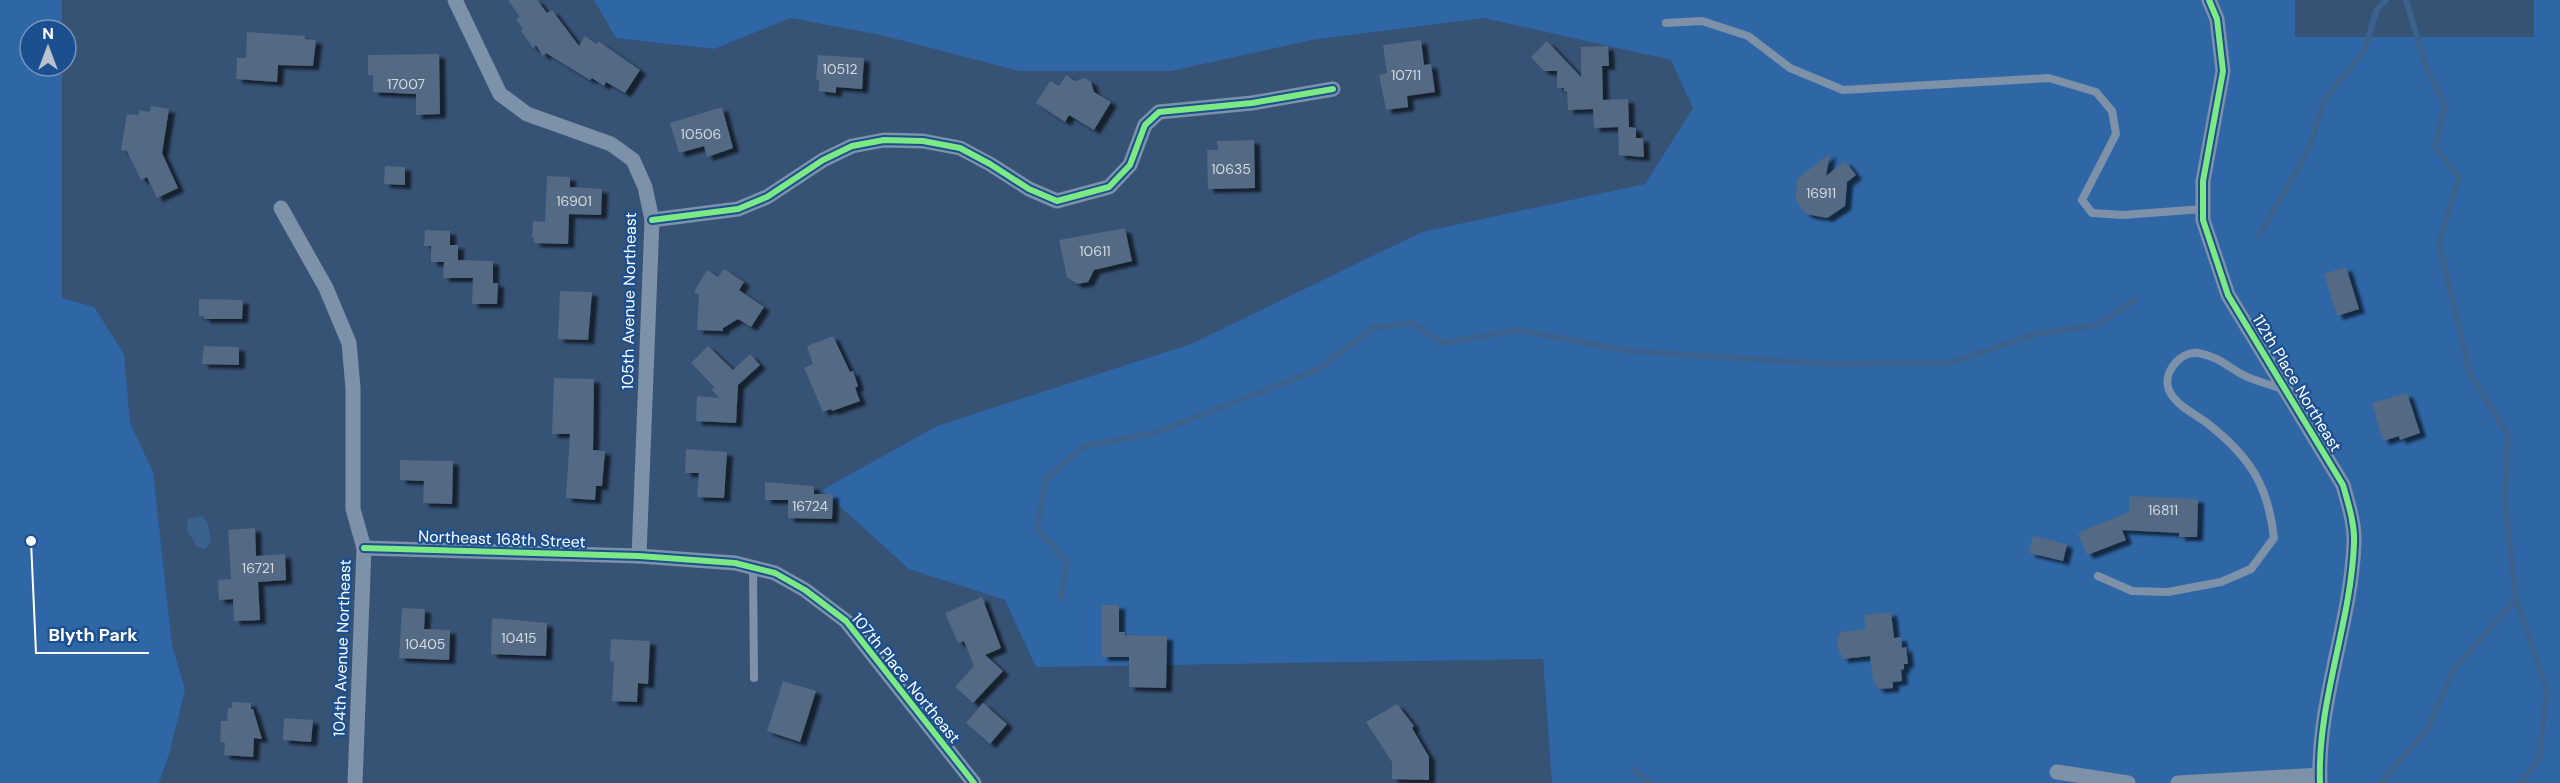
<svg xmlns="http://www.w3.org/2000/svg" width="2560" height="783" viewBox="0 0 2560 783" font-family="'DM Sans',sans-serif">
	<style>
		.green { fill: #2f66a5 }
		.water { fill: #3b618d }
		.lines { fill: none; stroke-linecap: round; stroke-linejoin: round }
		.stream { stroke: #3b618d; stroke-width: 6 }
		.building { fill: #526984; filter: url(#shadow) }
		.service { stroke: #7d92a8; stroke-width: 8 }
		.minor { stroke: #7d92a8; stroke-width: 15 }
		.cycleway-casing { stroke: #1b4f8f; stroke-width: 10 }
		.cycleway { stroke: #7ce984; stroke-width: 6 }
		.labels { text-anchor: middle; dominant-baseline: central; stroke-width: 4.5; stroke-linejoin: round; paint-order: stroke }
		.number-label { font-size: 14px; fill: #d4dae0 }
		.street-label { font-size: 16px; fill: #fff; stroke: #1b4f8f }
		.leader { fill: none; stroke: #fff; stroke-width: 2 }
		.callout-dot { fill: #fff; stroke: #1b4f8f; stroke-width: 2 }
		.callout-label { font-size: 18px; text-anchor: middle; font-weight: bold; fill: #fff; stroke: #1b4f8f; stroke-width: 4.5; stroke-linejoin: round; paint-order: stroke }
	</style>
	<defs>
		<filter id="shadow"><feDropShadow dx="6" dy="4" stdDeviation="1.5" flood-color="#0009"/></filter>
	</defs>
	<rect width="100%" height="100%" fill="#365274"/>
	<!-- green -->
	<g class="green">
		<polygon points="0,0 62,0 62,30 30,30 30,66 62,66 62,298 94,307 124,354 130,423 153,472 172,645 185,690 170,751 159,783 0,783"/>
		<polygon points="594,0 2295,0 2295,37 2534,37 2534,0 2560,0 2560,783 1552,783 1543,659 1036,667 1005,600 909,569 822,490 937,426 1191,344 1422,232 1645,184 1693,108 1671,60 1484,18 1312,40 1171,71 1019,71 881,35 791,18 714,49 616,38"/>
	</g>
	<!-- water -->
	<polygon class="water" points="202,516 208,523 211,541 205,549 197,547 187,530 188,519"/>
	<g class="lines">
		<!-- stream -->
		<g class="stream">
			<polyline points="2406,0 2427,70 2445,105 2435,147 2459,177 2439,243 2470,374 2508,435 2505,500 2516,599 2547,690 2539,759 2521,783"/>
			<polyline points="2259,236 2306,155 2325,99 2364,51 2377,9 2386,0"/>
			<polyline points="1060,599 1067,563 1037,528 1046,479 1083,447 1158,432 1319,369 1373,328 1412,323 1442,343 1518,330 1629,351 1828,364 1950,363 2039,333 2098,325 2135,300"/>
			<polyline points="1634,770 1650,783"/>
			<polyline points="2380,783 2428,729 2453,670 2516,599"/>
		</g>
	</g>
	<!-- building -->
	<g class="building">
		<polygon points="508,0 537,0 547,13 552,10 579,46 585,36 597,44 598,41 640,70 625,93 606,82 604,86 592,78 590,80 546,53 543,56 536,45 533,48 521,31 523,29 516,19 520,17"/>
		<polygon points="247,32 305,36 305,39 316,40 313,66 278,65 277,82 236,79 237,58 246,58"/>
		<polygon points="1421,40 1424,65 1431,64 1435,92 1407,96 1408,107 1386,110 1379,75 1387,73 1383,45"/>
		<polygon points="1547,41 1581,77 1581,47 1608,46 1609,66 1602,66 1603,100 1628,99 1629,127 1636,128 1636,138 1643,138 1644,157 1619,155 1618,127 1594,128 1593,109 1568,110 1567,91 1564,92 1564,88 1557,88 1557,71 1544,71 1531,57"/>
		<polygon points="439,54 440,114 416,115 416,94 373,92 373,75 368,75 368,55"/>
		<polygon points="818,55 864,58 862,89 836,87 836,93 819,91 819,80 816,80"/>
		<polygon points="1066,75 1075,81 1085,78 1091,82 1094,92 1111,102 1094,130 1069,115 1065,122 1036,103 1050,81 1059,86"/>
		<polygon points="151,106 169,109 162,153 178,188 157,198 147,177 141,180 127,151 121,150 127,114 139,115 139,110 150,112"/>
		<polygon points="722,107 733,148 707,157 704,146 679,153 670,123"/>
		<polygon points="1254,140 1255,188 1208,189 1207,150 1218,150 1217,141"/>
		<polygon points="1830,153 1826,176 1845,161 1856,175 1847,182 1845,206 1827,218 1806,214 1796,201 1797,179"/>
		<polygon points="385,166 405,167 405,185 384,184"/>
		<polygon points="547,176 570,177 570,187 602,189 601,215 569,214 568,244 534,243 534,238 532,238 533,221 545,222"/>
		<polygon points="1120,229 1125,229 1132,261 1094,270 1088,282 1077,284 1067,277 1059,240"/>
		<polygon points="425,230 450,231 450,245 458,245 458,260 493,261 493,283 498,283 497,304 472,304 473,278 443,278 444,262 431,262 431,246 424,246"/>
		<polygon points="2346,267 2359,309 2337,316 2324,274"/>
		<polygon points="724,269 744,282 739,290 764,307 751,327 738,319 723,328 723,331 697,330 699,295 694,292 707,270 718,277"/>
		<polygon points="560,291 592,292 588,340 558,339"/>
		<polygon points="199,299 243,300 242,319 204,319 204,316 199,316"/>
		<polygon points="833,336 850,372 853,371 858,386 855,388 860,401 832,411 831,409 823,412 804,368 813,364 807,346"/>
		<polygon points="204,346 239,347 239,365 202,364"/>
		<polygon points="708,346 733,370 750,354 760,365 738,385 736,423 696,421 697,396 719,398 712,390 714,387 691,363"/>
		<polygon points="554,378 594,379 593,450 605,451 602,486 596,486 595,500 566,498 570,434 552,434"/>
		<polygon points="2407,393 2420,433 2400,440 2399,436 2383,441 2372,403"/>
		<polygon points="686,449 727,452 724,498 697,497 699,473 685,473"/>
		<polygon points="400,460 453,461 452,504 423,503 424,481 400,480"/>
		<polygon points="765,482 814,486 814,494 833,494 832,519 788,518 788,500 765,500"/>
		<polygon points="2129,496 2198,499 2197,537 2179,537 2179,533 2122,530 2126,540 2087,555 2078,533 2129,512"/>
		<polygon points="255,528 256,556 285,554 286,580 258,582 260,620 234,621 233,599 219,600 218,580 231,579 228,530"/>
		<polygon points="2033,536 2067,544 2063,561 2029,553"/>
		<polygon points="982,597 1001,648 985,655 1003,671 973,703 955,687 974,666 964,641 958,643 945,613"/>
		<polygon points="1102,605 1119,605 1119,632 1125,632 1125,635 1167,636 1166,688 1129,687 1129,657 1102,657"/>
		<polygon points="402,608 425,609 424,629 450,630 449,660 399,658"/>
		<polygon points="1891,612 1894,638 1901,637 1902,648 1906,647 1908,664 1904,664 1904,669 1901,670 1902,681 1893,682 1893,688 1878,689 1877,685 1874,686 1870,656 1842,659 1842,654 1839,655 1837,636 1840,636 1840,632 1866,629 1864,615"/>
		<polygon points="492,618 547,623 546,656 491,654"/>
		<polygon points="611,639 650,641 648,684 638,683 637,702 612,701 614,662 610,661"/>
		<polygon points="783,681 816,691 800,742 767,731"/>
		<polygon points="232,702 251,703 251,709 253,709 262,739 254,738 253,757 224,755 225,743 220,742 221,721 227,721 228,708 232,708"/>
		<polygon points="983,703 1007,724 990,744 966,723"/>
		<polygon points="1397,704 1414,726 1412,728 1429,757 1429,780 1392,779 1392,762 1366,722"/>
		<polygon points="284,718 313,720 311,742 283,740"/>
	</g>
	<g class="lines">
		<!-- service -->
		<g class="service">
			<polyline points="1666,23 1702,21 1748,36 1790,68 1843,90 2049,78 2096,92 2112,111 2116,134 2082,200 2092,213 2123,215 2203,209"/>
			<polyline points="753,567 754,678"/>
			<path d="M2098 576 2132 591 2168 592 2221 582 2251 569 2274 538C2268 484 2249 456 2207 423 2194 413 2176 406 2169 390 2162 373 2180 351 2198 353 2217 356 2227 366 2243 375 2255 381 2269 384 2282 389"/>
		</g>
		<!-- minor -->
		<g class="minor">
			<polyline points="455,0 500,94 527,114 611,144 633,160 645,187 652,220 639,556"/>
			<path d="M2209 0 2217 19 2223 71 2203 181V220L2228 295 2343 485C2348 503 2355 524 2354 543 2351 624 2317 701 2320 783"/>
			<polyline points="281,208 326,288 349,343 353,388 353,509 364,548 355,783"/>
			<polyline points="652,220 738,209 767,197 823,160 852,146 884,140 923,141 960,148 990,164 1029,189 1057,201 1109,187 1130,165 1145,125 1159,112 1252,103 1333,89"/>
			<polyline points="364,548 639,556 735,563 775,573 805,590 846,621 974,783"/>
			<polyline points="2057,772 2128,783"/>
			<polyline points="2178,783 2320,775"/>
		</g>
		<defs>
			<g id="cycleway">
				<path d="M2209 0 2217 19 2223 71 2203 181V220L2228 295 2343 485C2348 503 2355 524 2354 543 2351 624 2317 701 2320 783"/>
				<polyline points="652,220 738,209 767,197 823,160 852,146 884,140 923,141 960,148 990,164 1029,189 1057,201 1109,187 1130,165 1145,125 1159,112 1252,103 1333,89"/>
				<polyline points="364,548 639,556 735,563 775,573 805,590 846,621 974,783"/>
			</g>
		</defs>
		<!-- cycleway casing -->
		<use href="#cycleway" class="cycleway-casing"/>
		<!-- cycleway -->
		<use href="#cycleway" class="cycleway"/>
	</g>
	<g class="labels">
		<!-- number labels -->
		<g class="number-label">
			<text x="840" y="69">10512</text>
			<text x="1406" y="75">10711</text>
			<text x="406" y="84">17007</text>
			<text x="701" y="134">10506</text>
			<text x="1231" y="169">10635</text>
			<text x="1821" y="193">16911</text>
			<text x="574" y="201">16901</text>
			<text x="1095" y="251">10611</text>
			<text x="810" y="506">16724</text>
			<text x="2163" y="510">16811</text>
			<text x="258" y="568">16721</text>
			<text x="519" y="638">10415</text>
			<text x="425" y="644">10405</text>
		</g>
		<!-- street labels -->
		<g class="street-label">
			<text transform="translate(629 301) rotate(-89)">105th Avenue Northeast</text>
			<text transform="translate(2297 383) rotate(59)">112th Place Northeast</text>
			<text transform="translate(502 539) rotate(2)">Northeast 168th Street</text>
			<text transform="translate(342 648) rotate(-88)">104th Avenue Northeast</text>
			<text transform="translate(906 678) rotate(51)">107th Place Northeast</text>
		</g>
	</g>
	<!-- callouts -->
	<path class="leader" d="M31 541L36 653H149"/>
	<circle class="callout-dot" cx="31" cy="541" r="6"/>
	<g class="callout-label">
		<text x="93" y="641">Blyth Park</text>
	</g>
	<!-- north arrow -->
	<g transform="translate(48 48)"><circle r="28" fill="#1b4f8f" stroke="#7695bc" stroke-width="1.5"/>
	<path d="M0-4.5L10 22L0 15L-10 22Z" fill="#b9c2ce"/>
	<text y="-9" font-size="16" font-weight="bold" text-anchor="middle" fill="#ffffff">N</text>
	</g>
</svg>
